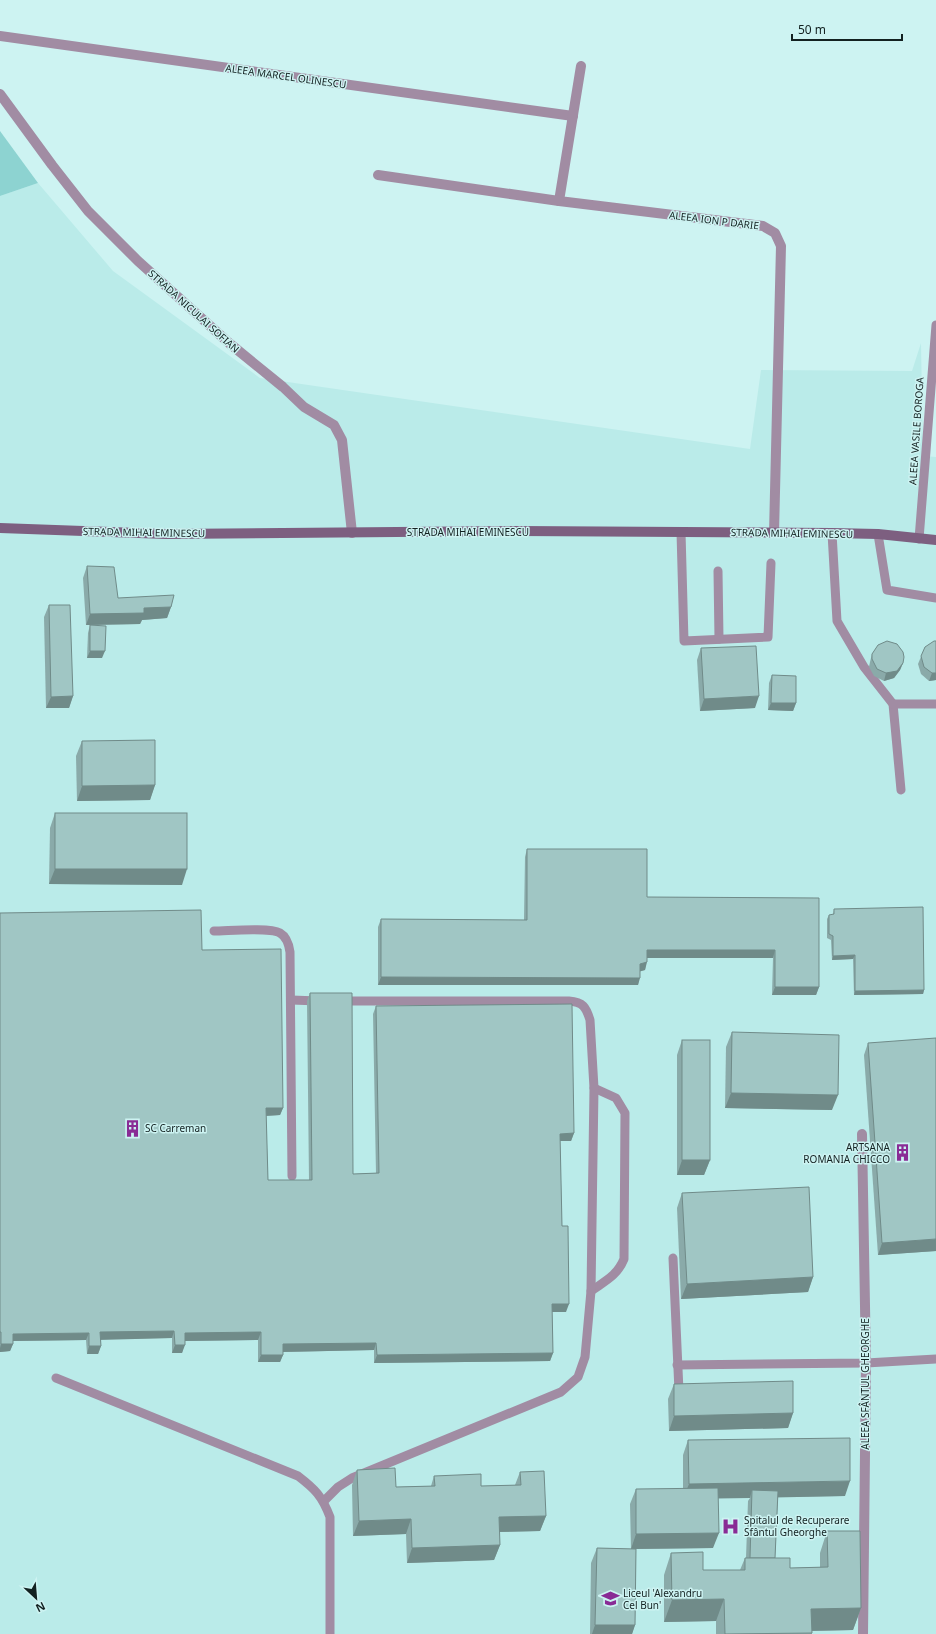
<svg xmlns="http://www.w3.org/2000/svg" width="936" height="1634" viewBox="0 0 936 1634" font-family="'Noto Sans',sans-serif">
	<style>
		.built { fill: #baebe9 }
		.green { fill: #8dd3d1 }
		.lines { fill: none; stroke-linecap: round; stroke-linejoin: round }
		.lane { stroke: #a18ca3; stroke-width: 9 }
		.street { stroke: #a18ca3; stroke-width: 10 }
		.secondary { stroke: #7d5f80; stroke-width: 10 }
		.wall { fill: #8aaaa9 }
		.shaded-wall { fill: #708b89 }
		.building { fill: #a0c6c4; stroke: #708b89 }
		.labels { text-anchor: middle; dominant-baseline: central; stroke-width: 3; stroke-linejoin: round; paint-order: stroke }
		.street-label { font-size: 10px; fill: #132121; stroke: #cdf3f2 }
		.poi-label { font-size: 10px; fill: #132121; stroke: #cdf3f2; text-anchor: start }
	</style>
	<rect width="100%" height="100%" fill="#cdf3f2"/>
	<!-- built -->
	<polygon class="built" points="38,183 113,271 260,378 750,449 761,370 912,371 921,343 923,456 936,457 936,1634 0,1634 0,196"/>
	<!-- green -->
	<polygon class="green" points="0,131 38,183 0,196"/>
	<g class="lines">
		<!-- lane -->
		<g class="lane">
			<polyline points="681,532 684,641 768,637 771,563"/>
			<polyline points="832,533 837,621 864,667 893,704 901,790"/>
			<polyline points="878,534 887,590 936,598"/>
			<polyline points="919,539 936,325"/>
			<polyline points="718,571 719,639"/>
			<polyline points="893,704 936,704"/>
			<path d="M214 931C228 931 269 927 280 933 287 937 289 945 290 952L292 1176"/>
			<polyline points="291,1000 319,1001"/>
			<polyline points="673,1258 679,1391"/>
			<path d="M591 1291C605 1281 617 1276 624 1259L625 1113 616 1098 594 1088"/>
			<polyline points="677,1365 866,1363 936,1359"/>
			<path d="M56 1378 298 1476C315 1489 322 1496 330 1517V1634"/>
			<path d="M324 1501 338 1487 352 1478 561 1392 578 1377 585 1357 591 1291 594 1088 590 1020C586 1007 583 1002 569 1001H340"/>
		</g>
		<!-- street -->
		<g class="street">
			<polyline points="0,36 573,116"/>
			<polyline points="581,66 559,201 763,226 775,233 781,246 774,533"/>
			<polyline points="0,94 52,165 88,211 138,261 229,343 283,387 304,407 334,425 342,440 352,533"/>
			<polyline points="378,175 559,201"/>
			<polyline points="862,1134 866,1363 863,1634"/>
		</g>
		<!-- secondary -->
		<polyline class="secondary" points="0,528 166,534 520,531 832,533 878,534 936,540"/>
	</g>
	<!-- wall -->
	<g class="wall">
		<polygon points="87,566 118,598 171,607 167,618 142,620 140,624 86,625 83,578"/>
		<polygon points="49,605 73,696 69,708 46,708 44,617"/>
		<polygon points="90,625 102,658 87,658 88,633"/>
		<polygon points="925,647 936,680 929,681 921,674 918,664"/>
		<polygon points="701,648 755,708 700,711 697,660"/>
		<polygon points="872,654 903,663 900,670 894,678 884,681 874,676 869,667 870,662"/>
		<polygon points="772,675 796,703 793,711 768,710 769,683"/>
		<polygon points="82,741 155,785 150,800 77,801 76,756"/>
		<polygon points="55,813 182,885 49,884 50,828"/>
		<polygon points="527,849 647,897 819,898 819,987 816,995 772,995 773,958 647,958 645,970 640,971 638,985 378,985 378,927 381,919 524,920 525,857"/>
		<polygon points="834,909 924,990 923,994 854,995 853,959 832,960 831,940 827,938 827,919 829,915 833,915"/>
		<polygon points="0,913 202,950 283,1108 280,1115 266,1116 268,1180 309,1180 307,1001 310,993 353,1174 376,1173 373,1014 376,1006 574,1133 571,1141 560,1141 562,1226 566,1312 552,1312 553,1353 550,1361 374,1363 374,1350 283,1352 283,1355 280,1362 258,1362 258,1340 185,1341 182,1353 172,1353 172,1338 101,1339 101,1346 98,1354 87,1354 86,1340 13,1341 13,1344 10,1351 0,1352"/>
		<polygon points="732,1032 832,1110 725,1108 726,1047"/>
		<polygon points="682,1040 710,1160 704,1175 677,1175 677,1055"/>
		<polygon points="868,1043 936,1251 878,1255 864,1055"/>
		<polygon points="682,1193 813,1277 808,1292 681,1299 677,1208"/>
		<polygon points="674,1384 793,1413 788,1428 669,1431 668,1399"/>
		<polygon points="688,1440 845,1496 778,1497 775,1558 790,1568 820,1567 820,1553 827,1531 861,1608 853,1630 812,1631 812,1634 716,1634 716,1621 664,1622 664,1575 671,1553 703,1570 740,1570 745,1558 746,1558 748,1501 750,1498 718,1498 713,1548 636,1549 635,1625 632,1634 590,1634 591,1563 597,1548 631,1549 630,1504 636,1489 683,1489 683,1455"/>
		<polygon points="357,1470 396,1487 431,1486 434,1476 481,1486 515,1485 520,1472 546,1516 540,1531 499,1532 500,1545 494,1560 407,1563 406,1534 353,1536 352,1485"/>
	</g>
	<!-- shaded-wall -->
	<g class="shaded-wall">
		<polygon points="171,607 167,618 142,620 140,624 86,625 90,614 144,608"/>
		<polygon points="90,651 105,651 102,658 87,658"/>
		<polygon points="903,663 900,670 894,678 884,681 886,673"/>
		<polygon points="932,673 936,673 936,680 929,681"/>
		<polygon points="73,696 69,708 46,708 51,697"/>
		<polygon points="759,696 755,708 700,711 704,699"/>
		<polygon points="771,703 796,703 793,711 768,710"/>
		<polygon points="155,785 150,800 77,801 82,786"/>
		<polygon points="55,869 187,869 182,885 49,884"/>
		<polygon points="647,950 775,950 773,958 645,958"/>
		<polygon points="855,955 853,959 832,960 833,956"/>
		<polygon points="647,962 645,970 638,972 640,964"/>
		<polygon points="381,977 640,978 638,985 378,985"/>
		<polygon points="775,987 819,987 816,995 772,995"/>
		<polygon points="924,990 923,994 854,995 855,991"/>
		<polygon points="731,1093 838,1095 832,1110 725,1108"/>
		<polygon points="266,1108 283,1108 280,1115 263,1116"/>
		<polygon points="574,1133 571,1141 558,1141 560,1134"/>
		<polygon points="682,1160 710,1160 704,1175 677,1175"/>
		<polygon points="936,1239 936,1251 878,1255 882,1243"/>
		<polygon points="813,1277 808,1292 681,1299 687,1284"/>
		<polygon points="552,1304 569,1304 566,1312 549,1312"/>
		<polygon points="174,1331 172,1338 98,1340 100,1332"/>
		<polygon points="261,1332 258,1340 182,1341 185,1333"/>
		<polygon points="89,1333 86,1340 10,1341 13,1334"/>
		<polygon points="376,1343 374,1350 280,1352 283,1344"/>
		<polygon points="1,1344 13,1344 10,1351 0,1352 0,1348"/>
		<polygon points="175,1345 185,1345 182,1353 172,1353"/>
		<polygon points="89,1346 101,1346 98,1354 87,1354"/>
		<polygon points="553,1353 550,1361 374,1363 377,1355"/>
		<polygon points="261,1355 283,1355 280,1362 258,1362"/>
		<polygon points="793,1413 788,1428 669,1431 674,1416"/>
		<polygon points="850,1481 845,1496 752,1498 752,1490 750,1498 683,1499 689,1484"/>
		<polygon points="546,1516 540,1531 493,1532 499,1517"/>
		<polygon points="411,1519 406,1534 353,1536 359,1521"/>
		<polygon points="719,1533 713,1548 631,1549 636,1534"/>
		<polygon points="500,1545 494,1560 407,1563 412,1548"/>
		<polygon points="724,1599 716,1621 664,1622 672,1600"/>
		<polygon points="861,1608 853,1630 803,1631 811,1609"/>
		<polygon points="595,1625 635,1625 632,1634 592,1634"/>
	</g>
	<!-- building -->
	<g class="building">
		<polygon points="87,566 114,567 118,598 174,595 171,607 144,608 144,613 90,614"/>
		<polygon points="49,605 70,605 73,696 51,697"/>
		<polygon points="90,625 106,626 105,651 90,651"/>
		<polygon points="887,641 897,644 903,652 904,657 903,663 897,671 886,673 877,669 872,659 872,654 878,645"/>
		<polygon points="934,641 936,641 936,673 932,673 924,667 921,656 925,647"/>
		<polygon points="756,646 759,696 704,699 701,648"/>
		<polygon points="772,675 796,676 796,703 771,703"/>
		<polygon points="155,740 155,785 82,786 82,741"/>
		<rect x="55" y="813" width="132" height="56"/>
		<polygon points="527,849 647,849 647,897 819,898 819,987 775,987 775,950 647,950 647,962 640,964 640,978 381,977 381,919 527,920"/>
		<polygon points="923,907 924,990 855,991 855,955 833,956 833,936 829,934 829,915 834,914 834,909"/>
		<polygon points="201,910 202,950 281,949 283,1108 266,1108 268,1180 312,1180 310,993 352,993 353,1174 379,1173 376,1006 572,1004 574,1133 560,1134 562,1226 568,1226 569,1304 552,1304 553,1353 377,1355 376,1343 283,1344 283,1355 261,1355 261,1332 185,1333 185,1345 175,1345 174,1331 100,1332 101,1346 89,1346 89,1333 13,1334 13,1344 1,1344 1,1332 0,1332 0,913"/>
		<polygon points="732,1032 839,1035 838,1095 731,1093"/>
		<polygon points="936,1038 936,1239 882,1243 868,1043"/>
		<rect x="682" y="1040" width="28" height="120"/>
		<polygon points="809,1187 813,1277 687,1284 682,1193"/>
		<polygon points="793,1381 793,1413 674,1416 674,1384"/>
		<polygon points="850,1438 850,1481 689,1484 688,1440"/>
		<polygon points="395,1468 396,1487 435,1486 434,1476 481,1474 481,1486 521,1485 520,1472 544,1471 546,1516 499,1517 500,1545 412,1548 411,1519 359,1521 357,1470"/>
		<polygon points="718,1488 719,1533 636,1534 636,1489"/>
		<polygon points="752,1490 778,1491 775,1558 750,1558"/>
		<polygon points="827,1531 860,1531 861,1608 811,1609 812,1633 725,1634 724,1599 672,1600 671,1553 703,1552 703,1570 745,1570 745,1558 790,1558 790,1568 828,1567"/>
		<polygon points="597,1548 636,1549 635,1625 595,1625"/>
	</g>
	<!-- icons -->
	<defs>
		<symbol id="building-bare" viewBox="-9 -9 18 18"><path d="M-4-6H4V6H1V3H-1V6H-4ZM-2.5-4.3h1.7v1.8h-1.7ZM.8-4.3h1.7v1.8H.8ZM-2.5-1h1.7V.8h-1.7ZM.8-1h1.7V.8H.8Z" fill="#892b95" stroke="#cdf3f2" stroke-width="2.5" paint-order="stroke"/></symbol>
		<symbol id="hospital-bare" viewBox="-9 -9 18 18"><path d="M-5-5h3v3.5h4V-5h3V5h-3V1.5h-4V5h-3Z" fill="#892b95" stroke="#cdf3f2" stroke-width="2.5" paint-order="stroke"/></symbol>
		<symbol id="school-bare" viewBox="-9 -9 18 18"><path d="M0-5L7-2L0 1L-7-2ZM-4 1L0 2.5L4 1V4Q0 6-4 4Z" fill="#892b95" stroke="#cdf3f2" stroke-width="2.5" paint-order="stroke"/></symbol>
	</defs>
	<g fill-rule="evenodd">
		<use href="#building-bare" x="120" y="1116" width="25" height="25"/>
		<use href="#building-bare" x="890" y="1140" width="25" height="25"/>
		<use href="#hospital-bare" x="718" y="1514" width="25" height="25"/>
		<use href="#school-bare" x="598" y="1586" width="25" height="25"/>
	</g>
	<g class="labels">
		<!-- street labels -->
		<g class="street-label">
			<text transform="translate(286 76) rotate(8)">ALEEA MARCEL OLINESCU</text>
			<text transform="translate(714 220) rotate(7)">ALEEA ION P DARIE</text>
			<text transform="translate(194 311) rotate(42)">STRADA NICULAI SOFIAN</text>
			<text transform="translate(916 431) rotate(-86)">ALEEA VASILE BOROGA</text>
			<text transform="translate(144 532) rotate(1)">STRADA MIHAI EMINESCU</text>
			<text x="468" y="532">STRADA MIHAI EMINESCU</text>
			<text transform="translate(792 533) rotate(1)">STRADA MIHAI EMINESCU</text>
			<text transform="translate(865 1384) rotate(-90)">ALEEA SFÂNTUL GHEORGHE</text>
		</g>
		<!-- poi labels -->
		<g class="poi-label">
			<text x="145" y="1128">SC Carreman</text>
			<text x="890" y="1147" text-anchor="end">ARTSANA<tspan x="890" dy="12">ROMANIA CHICCO</tspan></text>
			<text x="744" y="1520">Spitalul de Recuperare<tspan x="744" dy="12">Sfântul Gheorghe</tspan></text>
			<text x="623" y="1593">Liceul 'Alexandru<tspan x="623" dy="12">Cel Bun'</tspan></text>
		</g>
	</g>
	<!-- north arrow -->
	<g transform="translate(36 1598) rotate(154)" stroke="#cdf3f2" stroke-width="3" paint-order="stroke">
	<path d="M0-3L7 15L0 10L-7 15Z" fill="#132121"/>
	<text y="-6" font-size="11" font-weight="bold" text-anchor="middle" fill="#132121">N</text>
	</g>
	<!-- scale -->
	<path d="M792 34v6h110v-6" fill="none" stroke="#132121" stroke-width="2"/>
	<text x="798" y="34" font-size="12" fill="#132121" stroke="#cdf3f2" stroke-width="3" paint-order="stroke">50 m</text>
</svg>
